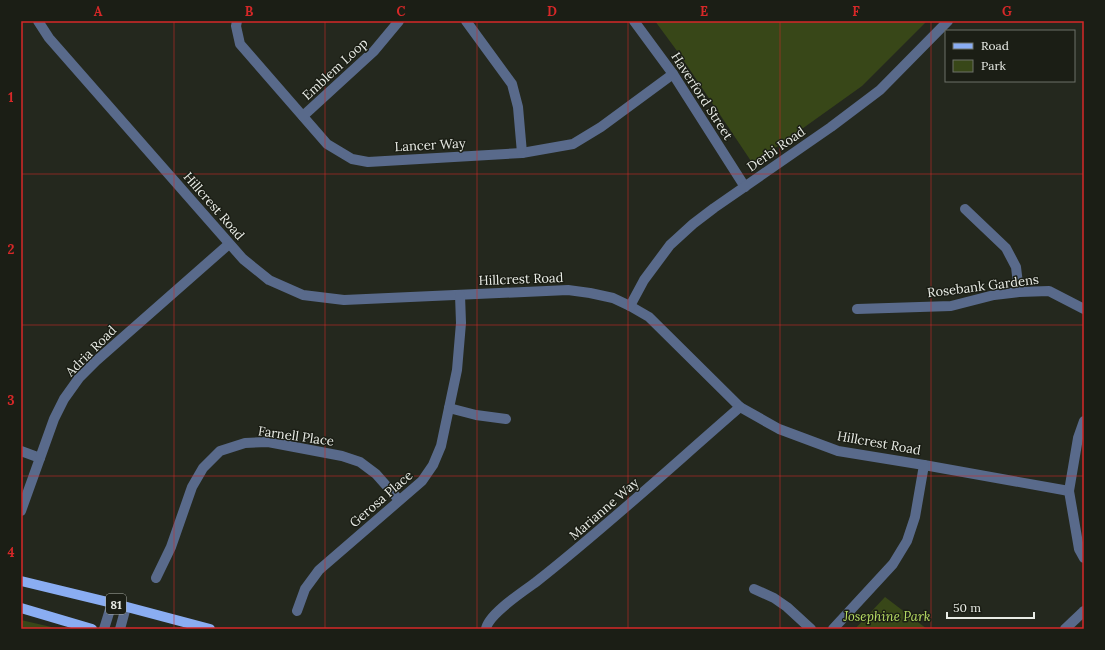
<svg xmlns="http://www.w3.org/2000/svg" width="1105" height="650" viewBox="0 0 1105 650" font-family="Lora,serif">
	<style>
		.green { fill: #384718 }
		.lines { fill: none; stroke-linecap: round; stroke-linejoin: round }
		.street { stroke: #596a8b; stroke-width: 10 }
		.primary { stroke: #8aadf2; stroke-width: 10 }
		.grid { fill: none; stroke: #d62828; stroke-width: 1; stroke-opacity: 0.55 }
		.labels { text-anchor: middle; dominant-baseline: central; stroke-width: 3; stroke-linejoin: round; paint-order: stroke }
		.shield { fill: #1b1e15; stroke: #abaea7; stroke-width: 1 }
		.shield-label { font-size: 12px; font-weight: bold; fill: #e9ece6 }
		.street-label { font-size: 13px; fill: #e9ece6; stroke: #1b1e15 }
		.park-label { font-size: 13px; font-style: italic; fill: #b8de64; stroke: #1b1e15 }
		.neatline { fill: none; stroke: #d62828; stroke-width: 1.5 }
		.grid-label { font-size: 13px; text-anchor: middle; font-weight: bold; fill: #d62828 }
	</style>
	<rect width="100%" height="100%" fill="#24281e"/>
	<!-- green -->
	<g class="green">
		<polygon points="655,21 927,21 862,86 753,164 680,55"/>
		<polygon points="885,597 927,629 855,629"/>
		<polygon points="21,620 60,629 21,629"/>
	</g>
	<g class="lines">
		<!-- street -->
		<g class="street">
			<polyline points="38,21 49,38 243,259 269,280 303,295 344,300 568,290 590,293 613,298 630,306 649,317 740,407 779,429 838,451 924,465 1069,491"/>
			<polyline points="237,21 236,26 240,44 327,144 352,159 368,162 522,153 573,144 601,127 673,74"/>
			<polyline points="466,21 512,84 518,107 522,153"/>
			<polyline points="634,21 673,74 745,187"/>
			<polyline points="303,116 374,51 399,21"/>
			<polyline points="965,209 1006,248 1016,267 1019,292"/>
			<polyline points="630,306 644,280 670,245 693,224 714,208 831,127 880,90 948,21"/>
			<polyline points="857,309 951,306 994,295 1019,292 1049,291 1082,308 1084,309"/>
			<polyline points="449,408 476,415 506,419"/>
			<polyline points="1084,421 1078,438 1069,491 1079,549 1084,558"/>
			<polyline points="21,451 40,458"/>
			<polyline points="21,511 54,419 64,399 79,378 96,361 229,244"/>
			<polyline points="156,578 171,547 192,487 203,468 220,451 245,443 268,442 342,456 360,462 376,474 399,500"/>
			<polyline points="754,589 774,598 787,607 811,629"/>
			<polyline points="297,611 305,589 319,570 422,481 433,465 441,446 457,370 461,323 460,295"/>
			<polyline points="104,629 112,603"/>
			<polyline points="120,629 126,607"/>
			<path d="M486 629C488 614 524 591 536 582 606 527 672 466 740 407"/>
			<polyline points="833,629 893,564 907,541 915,517 924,465"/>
			<polyline points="1065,629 1084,611"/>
		</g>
		<!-- primary -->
		<g class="primary">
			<polyline points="21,581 112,603 210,629"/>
			<polyline points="21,608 92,629"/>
		</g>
	</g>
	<!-- grid -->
	<path class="grid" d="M174 21V629M325 21V629M477 21V629M628 21V629M780 21V629M931 21V629M21 174H1084M21 325H1084M21 476H1084"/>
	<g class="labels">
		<!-- shield labels -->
		<rect class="shield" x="106" y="594" width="20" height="20" rx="3"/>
		<g class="shield-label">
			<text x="116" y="604">81</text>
		</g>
		<!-- street labels -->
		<g class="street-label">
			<text transform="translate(335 69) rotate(-43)">Emblem Loop</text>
			<text transform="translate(702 96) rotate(57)">Haverford Street</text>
			<text transform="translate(430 145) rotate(-3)">Lancer Way</text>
			<text transform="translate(776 149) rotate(-35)">Derbi Road</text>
			<text transform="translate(214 206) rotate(49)">Hillcrest Road</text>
			<text transform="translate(521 279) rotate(-2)">Hillcrest Road</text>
			<text transform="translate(983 286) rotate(-7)">Rosebank Gardens</text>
			<text transform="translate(91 351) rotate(-45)">Adria Road</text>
			<text transform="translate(296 436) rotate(8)">Farnell Place</text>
			<text transform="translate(879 443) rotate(10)">Hillcrest Road</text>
			<text transform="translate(381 499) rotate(-41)">Gerosa Place</text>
			<text transform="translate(604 509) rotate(-41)">Marianne Way</text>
		</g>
		<!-- park labels -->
		<g class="park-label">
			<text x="887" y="616">Josephine Park</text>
		</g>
	</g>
	<!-- border -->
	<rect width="1105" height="650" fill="none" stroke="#1b1e15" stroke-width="44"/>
	<!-- legend -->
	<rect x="945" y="30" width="130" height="52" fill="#1b1e15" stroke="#6d7069"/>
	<rect x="953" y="43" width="20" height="6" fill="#8aadf2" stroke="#6d7069"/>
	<text x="981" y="50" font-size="12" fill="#e9ece6">Road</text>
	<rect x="953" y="60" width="20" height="12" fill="#384718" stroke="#6d7069"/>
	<text x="981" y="70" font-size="12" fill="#e9ece6">Park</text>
	<!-- scale -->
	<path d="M947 612v6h87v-6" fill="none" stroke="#e9ece6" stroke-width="2"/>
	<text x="953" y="612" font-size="12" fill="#e9ece6" stroke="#1b1e15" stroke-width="3" paint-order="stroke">50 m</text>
	<rect x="22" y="22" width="1061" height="606" class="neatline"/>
	<g class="grid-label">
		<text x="98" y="16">A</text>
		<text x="249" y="16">B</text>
		<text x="401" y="16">C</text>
		<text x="552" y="16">D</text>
		<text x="704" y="16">E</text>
		<text x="856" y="16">F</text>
		<text x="1007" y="16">G</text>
		<text x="11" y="102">1</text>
		<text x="11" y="254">2</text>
		<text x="11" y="405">3</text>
		<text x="11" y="557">4</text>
	</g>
</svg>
